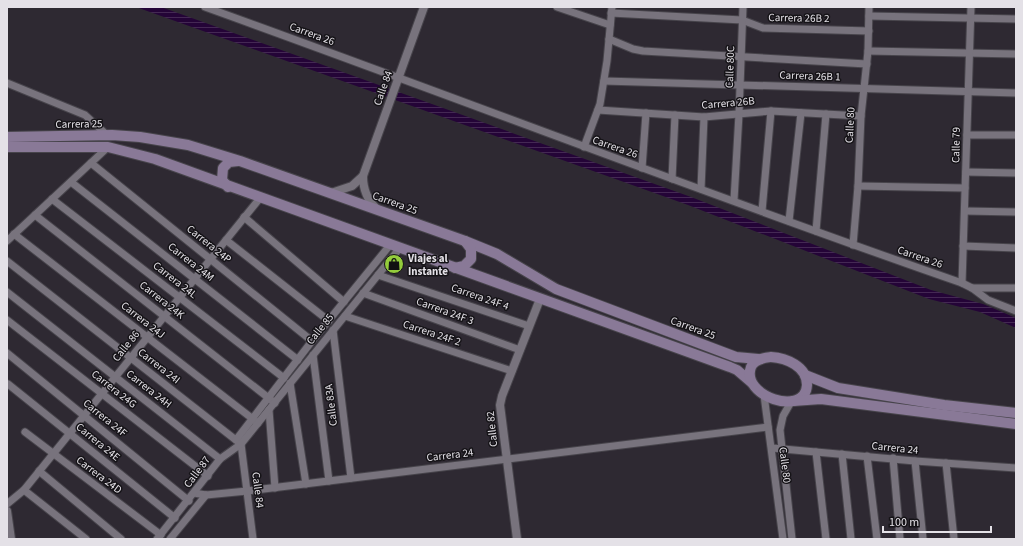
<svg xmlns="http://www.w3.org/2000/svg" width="1023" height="546" viewBox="0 0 1023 546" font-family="'Source Sans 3',sans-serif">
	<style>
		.water { fill: url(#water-rules) }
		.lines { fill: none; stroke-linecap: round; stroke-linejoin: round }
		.minor-casing { stroke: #47444b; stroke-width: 9 }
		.tertiary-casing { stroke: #47444b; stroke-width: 10 }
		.secondary-casing { stroke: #47444b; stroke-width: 12 }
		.minor { stroke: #78737d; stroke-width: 7 }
		.tertiary { stroke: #78737d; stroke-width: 8 }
		.secondary { stroke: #897997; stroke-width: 10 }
		.labels { text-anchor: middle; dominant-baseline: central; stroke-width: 3; stroke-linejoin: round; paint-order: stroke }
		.street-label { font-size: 11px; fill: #e4e1e7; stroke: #151317 }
		.poi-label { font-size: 11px; font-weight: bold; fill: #e4e1e7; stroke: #151317; text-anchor: start }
	</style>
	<defs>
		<pattern id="water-rules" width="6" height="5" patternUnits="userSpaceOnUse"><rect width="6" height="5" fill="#240437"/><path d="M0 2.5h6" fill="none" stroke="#442854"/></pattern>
	</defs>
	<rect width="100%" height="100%" fill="#2e2932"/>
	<!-- water -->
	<polygon class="water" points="136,7 161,7 691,197 931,290 983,304 1016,318 1016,328 980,312 929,299 688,205"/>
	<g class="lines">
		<defs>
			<g id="minor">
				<path d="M205 7C458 98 708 195 962 283L972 288 988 300 1016 311"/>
				<polyline points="557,7 610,25"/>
				<polyline points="611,13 742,20 763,28 869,31"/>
				<polyline points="869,16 1016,19"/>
				<polyline points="609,39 633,49 643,51 867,64"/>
				<polyline points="868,51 1016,54"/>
				<polyline points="604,81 1016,93"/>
				<polyline points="7,83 85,115 107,135"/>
				<polyline points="598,110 704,117 771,111 861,116"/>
				<polyline points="967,135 1016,135"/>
				<polyline points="584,147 600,104 607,61 612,7"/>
				<polyline points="91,163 312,341"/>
				<polyline points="642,168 646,113"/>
				<polyline points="966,172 1016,173"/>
				<polyline points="672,179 675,115"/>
				<polyline points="71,182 298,360"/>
				<polyline points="858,186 965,188"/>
				<polyline points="701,189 704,117"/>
				<polyline points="52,199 284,378"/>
				<polyline points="734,200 739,114 743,7"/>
				<polyline points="762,211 771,111"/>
				<polyline points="965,211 1016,212"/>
				<polyline points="35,215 275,403"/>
				<polyline points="244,217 344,302"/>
				<polyline points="789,221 801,113"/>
				<polyline points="816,231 826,114"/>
				<polyline points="14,234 258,423"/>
				<polyline points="226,240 329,321"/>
				<polyline points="7,241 108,147"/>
				<polyline points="853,245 858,186 861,116 868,51 869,7"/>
				<polyline points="963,246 1016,248"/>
				<polyline points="7,261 241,444 253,539"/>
				<polyline points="378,275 529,326"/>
				<polyline points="962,283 971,7"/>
				<polyline points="972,288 1016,288"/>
				<polyline points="7,292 220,459"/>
				<polyline points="363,293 520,350"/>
				<polyline points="345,316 512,371"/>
				<polyline points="7,320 208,476"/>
				<polyline points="333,330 351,478"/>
				<polyline points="7,353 189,501"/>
				<polyline points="313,355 329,481"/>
				<polyline points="290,383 306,484"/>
				<polyline points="8,384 175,518"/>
				<polyline points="764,395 783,539"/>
				<polyline points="791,402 783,416 780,430 792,539"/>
				<polyline points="269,410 275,488"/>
				<polyline points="25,432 161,535"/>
				<polyline points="236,440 312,341 390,245"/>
				<polyline points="772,448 915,461 1016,468"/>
				<polyline points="816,452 826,539"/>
				<polyline points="842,454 851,539"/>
				<polyline points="867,456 877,539"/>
				<polyline points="893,458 900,539"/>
				<polyline points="915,461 923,539"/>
				<polyline points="946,463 954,539"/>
				<polyline points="39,471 121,539"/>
				<polyline points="24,490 86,539"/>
				<polyline points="194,493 206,495 247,491 768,427"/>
				<polyline points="7,504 24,490 260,198"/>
				<polyline points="157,539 220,459 241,444 399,249"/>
				<polyline points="170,539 206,495"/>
			</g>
			<g id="tertiary">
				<polyline points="331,193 352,186 363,176"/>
				<path d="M377 209C367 200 363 190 363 176L424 7"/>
				<polyline points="7,511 11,539"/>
				<polyline points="517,539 500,405 502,396 540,299"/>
			</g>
			<g id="secondary">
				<polyline points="7,137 112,135 140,137 188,145 240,161 465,241 497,254 556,289 736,357 758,359"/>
				<polyline points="7,147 108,147 155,159 730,367 737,370 751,382"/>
				<polyline points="228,187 222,180 223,168 229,162 238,161"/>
				<polyline points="455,268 464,266 471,259 471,249 465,241"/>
				<path d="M771 357C786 358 807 366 807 385 805 418 740 396 751 367 754 359 764 358 771 357Z"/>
				<polyline points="805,375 838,388 944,405 1016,413"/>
				<polyline points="793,401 821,399 1016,424"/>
			</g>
		</defs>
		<!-- minor casing -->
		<use href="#minor" class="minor-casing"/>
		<!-- tertiary casing -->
		<use href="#tertiary" class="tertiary-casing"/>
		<!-- secondary casing -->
		<use href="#secondary" class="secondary-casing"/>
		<!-- minor -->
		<use href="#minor" class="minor"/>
		<!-- tertiary -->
		<use href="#tertiary" class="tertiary"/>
		<!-- secondary -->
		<use href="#secondary" class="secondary"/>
	</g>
	<!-- icons -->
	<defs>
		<symbol id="shop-disc" viewBox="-11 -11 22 22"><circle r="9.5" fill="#94cc3c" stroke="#151317"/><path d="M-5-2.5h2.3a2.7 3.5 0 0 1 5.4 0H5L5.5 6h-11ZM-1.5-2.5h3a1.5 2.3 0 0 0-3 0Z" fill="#111"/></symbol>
	</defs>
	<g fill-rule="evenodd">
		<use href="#shop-disc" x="383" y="253" width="22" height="22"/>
	</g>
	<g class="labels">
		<!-- street labels -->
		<g class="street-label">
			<text transform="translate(799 18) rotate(1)">Carrera 26B 2</text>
			<text transform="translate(312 34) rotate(20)">Carrera 26</text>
			<text transform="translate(730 67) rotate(-88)">Calle 80C</text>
			<text transform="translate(810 76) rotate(2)">Carrera 26B 1</text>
			<text transform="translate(383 88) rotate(-70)">Calle 84</text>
			<text transform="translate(728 103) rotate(-5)">Carrera 26B</text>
			<text transform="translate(79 124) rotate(-1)">Carrera 25</text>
			<text transform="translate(850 125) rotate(-87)">Calle 80</text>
			<text transform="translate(956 145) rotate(-89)">Calle 79</text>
			<text transform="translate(615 147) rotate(19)">Carrera 26</text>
			<text transform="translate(395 203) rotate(20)">Carrera 25</text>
			<text transform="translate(209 244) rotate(39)">Carrera 24P</text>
			<text transform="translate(920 257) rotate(19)">Carrera 26</text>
			<text transform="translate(191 262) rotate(38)">Carrera 24M</text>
			<text transform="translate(175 280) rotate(38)">Carrera 24L</text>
			<text transform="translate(480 297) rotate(19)">Carrera 24F 4</text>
			<text transform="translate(162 300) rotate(38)">Carrera 24K</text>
			<text transform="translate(445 311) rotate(20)">Carrera 24F 3</text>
			<text transform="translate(143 320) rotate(38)">Carrera 24J</text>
			<text transform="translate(693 328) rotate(20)">Carrera 25</text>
			<text transform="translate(320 329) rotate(-51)">Calle 85</text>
			<text transform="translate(432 333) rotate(18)">Carrera 24F 2</text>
			<text transform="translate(126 346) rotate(-51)">Calle 86</text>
			<text transform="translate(159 366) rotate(38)">Carrera 24I</text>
			<text transform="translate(114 389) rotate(38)">Carrera 24G</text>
			<text transform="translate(149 389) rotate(38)">Carrera 24H</text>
			<text transform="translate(331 405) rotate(-97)">Calle 83A</text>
			<text transform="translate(105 418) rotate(39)">Carrera 24F</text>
			<text transform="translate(492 429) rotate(-96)">Calle 82</text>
			<text transform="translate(98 442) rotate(39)">Carrera 24E</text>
			<text transform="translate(895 448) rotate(6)">Carrera 24</text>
			<text transform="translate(450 455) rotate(-7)">Carrera 24</text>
			<text transform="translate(785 465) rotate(83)">Calle 80</text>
			<text transform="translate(197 472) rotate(-53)">Calle 87</text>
			<text transform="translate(99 475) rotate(37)">Carrera 24D</text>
			<text transform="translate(258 490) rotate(83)">Calle 84</text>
		</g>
		<!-- poi labels -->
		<g class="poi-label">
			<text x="408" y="258">Viajes al<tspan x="408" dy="13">Instante</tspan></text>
		</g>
	</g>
	<!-- border -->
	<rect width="1023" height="546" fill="none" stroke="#e4e1e7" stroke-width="16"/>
	<!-- scale -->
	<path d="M883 526v6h108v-6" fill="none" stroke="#e4e1e7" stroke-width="2"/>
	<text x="889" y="526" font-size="12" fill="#e4e1e7" stroke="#151317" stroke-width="3" paint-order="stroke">100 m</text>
</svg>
